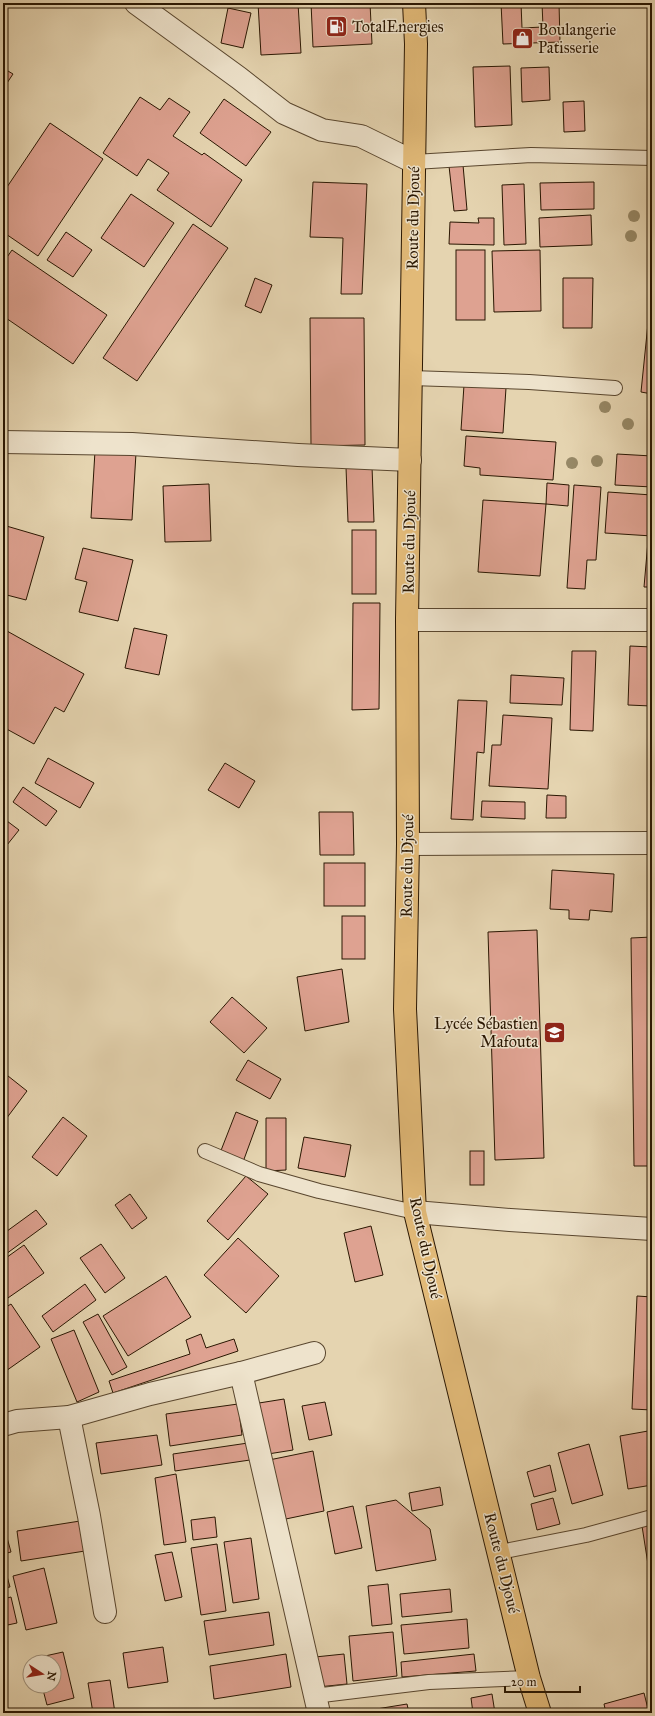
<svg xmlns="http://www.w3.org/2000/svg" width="655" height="1716" viewBox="0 0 655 1716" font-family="'IM FELL Great Primer',serif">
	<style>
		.building { fill: #dea291; stroke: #2a1702 }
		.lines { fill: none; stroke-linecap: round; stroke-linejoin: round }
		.lane-casing { stroke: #59462e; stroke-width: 16 }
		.street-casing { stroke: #59462e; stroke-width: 24 }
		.primary-casing { stroke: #2a1702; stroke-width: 24 }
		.lane { stroke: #eee3cc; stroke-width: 14 }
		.street { stroke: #eee3cc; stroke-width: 22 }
		.primary { stroke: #e2ba78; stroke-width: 22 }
		.tree { fill: #968866 }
		.labels { text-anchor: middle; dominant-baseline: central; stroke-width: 3; stroke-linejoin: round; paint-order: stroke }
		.poi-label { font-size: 16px; fill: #2a1702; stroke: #eee3cc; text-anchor: start }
		.street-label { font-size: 16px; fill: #2a1702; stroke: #eee3cc }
	</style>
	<rect width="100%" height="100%" fill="#e5d4b0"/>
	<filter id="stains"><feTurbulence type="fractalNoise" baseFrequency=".005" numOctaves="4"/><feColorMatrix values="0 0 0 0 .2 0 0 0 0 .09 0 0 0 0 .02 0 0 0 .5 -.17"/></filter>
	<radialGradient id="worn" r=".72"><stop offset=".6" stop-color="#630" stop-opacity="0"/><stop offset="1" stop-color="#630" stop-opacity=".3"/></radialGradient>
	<!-- building -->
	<g class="building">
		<polygon points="258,3 298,3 301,53 261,55"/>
		<polygon points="311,3 370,3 372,44 313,47"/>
		<polygon points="501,3 521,3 522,28 543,27 542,3 559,3 560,42 503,44"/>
		<polygon points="228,8 251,13 243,48 221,43"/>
		<polygon points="510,66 512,125 475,127 473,67"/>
		<polygon points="549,67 550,100 522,102 521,68"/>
		<polygon points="3,68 13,74 3,89"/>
		<polygon points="140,97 160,110 169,98 190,112 173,136 202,155 204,153 242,180 211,227 157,190 169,173 148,159 137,176 103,153"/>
		<polygon points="224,99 271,132 246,166 200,133"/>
		<polygon points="584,101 585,131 564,132 563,102"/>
		<polygon points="50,123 103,159 38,256 3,232 3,193"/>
		<polygon points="463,165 467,210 454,211 449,166"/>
		<polygon points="313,182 367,184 362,294 341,294 343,238 310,237"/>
		<polygon points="594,182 594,209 541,210 540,183"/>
		<polygon points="524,184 526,244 504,245 502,185"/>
		<polygon points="131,194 174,223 144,267 101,238"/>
		<polygon points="591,215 592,245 540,247 539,218"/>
		<polygon points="478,218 494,218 494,245 449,244 450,222 479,223"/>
		<polygon points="193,224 228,248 137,381 103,358"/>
		<polygon points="66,232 92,250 73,277 47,260"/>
		<polygon points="12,250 107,315 73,364 3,316 3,263"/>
		<rect x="456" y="250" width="29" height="70"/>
		<polygon points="540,250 541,311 494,312 492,251"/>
		<polygon points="255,278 272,285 261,313 245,306"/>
		<polygon points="563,278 593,278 592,328 563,328"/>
		<polygon points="652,284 652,394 641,392"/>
		<polygon points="310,318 364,318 365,445 311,446"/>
		<polygon points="464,385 506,388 503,433 461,430"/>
		<polygon points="466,436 556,442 553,480 480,475 480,468 464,466"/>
		<polygon points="95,451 136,453 132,520 91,518"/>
		<polygon points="617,454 652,456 652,487 615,485"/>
		<polygon points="372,466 374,522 348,522 346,467"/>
		<polygon points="547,483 569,485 568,506 546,504"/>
		<polygon points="209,484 211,541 165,542 163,486"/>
		<polygon points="574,485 601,487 596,560 587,560 585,589 567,588"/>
		<polygon points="608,492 652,495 652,536 605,533"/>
		<polygon points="483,500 546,504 540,576 478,572"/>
		<polygon points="3,525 44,537 26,600 3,594"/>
		<rect x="352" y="530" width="24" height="64"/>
		<polygon points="648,541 652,542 652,587 644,587"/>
		<polygon points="83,548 133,560 118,621 79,612 87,582 75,579"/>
		<polygon points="353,603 380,603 379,709 352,710"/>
		<polygon points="134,628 167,635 159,675 125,668"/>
		<polygon points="7,631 84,674 64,712 55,707 34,744 3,727 3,638"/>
		<polygon points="630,646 652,647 651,706 628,705"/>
		<polygon points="572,651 596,651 593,731 570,730"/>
		<polygon points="511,675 564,678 562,705 510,703"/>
		<polygon points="458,700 487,701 484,753 477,752 473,820 451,819"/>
		<polygon points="503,715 552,718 548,789 489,786 492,745 501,745"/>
		<polygon points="48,758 94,783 80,808 35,783"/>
		<polygon points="225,763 255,781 239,808 208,790"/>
		<polygon points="23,787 57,811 46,826 13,802"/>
		<polygon points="547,795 566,796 566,818 546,818"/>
		<polygon points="482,801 525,802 525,819 481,817"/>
		<polygon points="319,812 353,812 354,855 320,855"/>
		<polygon points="3,818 19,830 3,850"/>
		<rect x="324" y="863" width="41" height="43"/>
		<polygon points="552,870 614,874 612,912 590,910 589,920 569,919 569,910 550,909"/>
		<rect x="342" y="916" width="23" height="43"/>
		<polygon points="537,930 544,1158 495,1160 488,932"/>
		<polygon points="652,937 652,1166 634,1166 631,938"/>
		<polygon points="342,969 349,1022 305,1031 297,977"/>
		<polygon points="232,997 267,1028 244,1053 210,1022"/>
		<polygon points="248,1060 281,1079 270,1099 236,1080"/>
		<polygon points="3,1072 27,1091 3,1123"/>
		<polygon points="236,1112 258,1121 243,1162 220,1153"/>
		<polygon points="63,1117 87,1136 57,1176 32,1157"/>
		<polygon points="266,1118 286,1118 286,1170 266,1171"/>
		<polygon points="304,1137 351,1145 345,1177 298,1168"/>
		<rect x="470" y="1151" width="14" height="34"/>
		<polygon points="246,1176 268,1194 228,1240 207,1221"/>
		<polygon points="130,1194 147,1218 132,1229 115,1205"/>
		<polygon points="36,1210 47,1224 6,1254 3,1251 3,1234"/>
		<polygon points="371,1226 383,1275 355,1282 344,1233"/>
		<polygon points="238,1238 279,1276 246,1313 204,1275"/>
		<polygon points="101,1244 125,1278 105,1293 80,1258"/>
		<polygon points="24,1245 44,1273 5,1300 3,1297 3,1260"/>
		<polygon points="166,1276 191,1317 128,1356 103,1316"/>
		<polygon points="85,1284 96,1300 53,1332 42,1316"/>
		<polygon points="637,1296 652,1297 652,1410 632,1409"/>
		<polygon points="11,1304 40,1347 3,1373 3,1309"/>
		<polygon points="98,1314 127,1367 112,1375 83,1322"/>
		<polygon points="74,1330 99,1392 77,1402 51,1339"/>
		<polygon points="201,1334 206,1348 234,1339 238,1351 113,1393 109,1381 190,1354 186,1340"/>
		<polygon points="284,1399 293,1450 268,1454 259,1403"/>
		<polygon points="325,1402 332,1435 309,1440 302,1406"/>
		<polygon points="238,1404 242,1435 170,1446 166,1414"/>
		<polygon points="648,1431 652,1459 652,1485 628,1489 620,1436"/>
		<polygon points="157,1435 162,1465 101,1474 96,1443"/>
		<polygon points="248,1443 250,1460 175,1471 173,1454"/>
		<polygon points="589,1444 603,1495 572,1504 558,1453"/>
		<polygon points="313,1451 324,1511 281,1520 269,1460"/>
		<polygon points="550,1465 556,1491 534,1497 527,1472"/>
		<polygon points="176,1474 186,1542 164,1545 155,1478"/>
		<polygon points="440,1487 443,1505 412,1511 409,1493"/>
		<polygon points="553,1498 560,1524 537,1530 531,1504"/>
		<polygon points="396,1500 430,1529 436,1560 376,1571 366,1506"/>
		<polygon points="353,1506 362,1548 335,1554 327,1512"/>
		<polygon points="215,1517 217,1537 193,1540 191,1520"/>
		<polygon points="80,1521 85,1551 21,1561 17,1531"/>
		<polygon points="3,1523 11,1552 3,1554"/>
		<polygon points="652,1525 652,1590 642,1526"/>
		<polygon points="251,1538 259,1599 233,1603 224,1542"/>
		<polygon points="217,1544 226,1611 201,1615 191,1548"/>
		<polygon points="172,1552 182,1597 165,1601 155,1555"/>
		<polygon points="3,1562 10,1587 3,1588"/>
		<polygon points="44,1568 57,1623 26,1630 13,1576"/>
		<polygon points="388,1584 392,1624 372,1626 368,1586"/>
		<polygon points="450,1589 452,1612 402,1617 400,1594"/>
		<polygon points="11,1597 17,1623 3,1626 3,1599"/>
		<polygon points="269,1612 274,1645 209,1655 204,1621"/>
		<polygon points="467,1619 469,1648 404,1654 401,1625"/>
		<polygon points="393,1632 397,1676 353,1681 349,1636"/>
		<polygon points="163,1647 168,1682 128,1688 123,1653"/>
		<polygon points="63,1652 74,1698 47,1705 42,1686 54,1686 54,1662 37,1662 36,1658"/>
		<polygon points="286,1654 291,1687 214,1699 210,1666"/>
		<polygon points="344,1654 347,1684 318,1687 315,1657"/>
		<polygon points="474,1654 476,1671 402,1677 401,1662"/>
		<polygon points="110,1680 115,1713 93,1713 88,1683"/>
		<polygon points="644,1693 649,1713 606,1713 604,1704"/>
		<polygon points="492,1694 495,1713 473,1713 471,1698"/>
		<polygon points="407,1704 409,1713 352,1713"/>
	</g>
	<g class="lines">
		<defs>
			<g id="lane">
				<polyline points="414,162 531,155 652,158"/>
				<polyline points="411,378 529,382 615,388"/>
				<polyline points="205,1151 259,1174 319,1191 415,1212"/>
				<polyline points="500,1552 586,1535 652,1517"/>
				<polyline points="314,1696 429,1682 529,1678"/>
			</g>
			<g id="street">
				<polyline points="136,3 239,78 284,113 322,130 361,136 414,162"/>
				<polyline points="3,442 132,444 298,455 410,460"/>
				<polyline points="407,620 652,620"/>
				<polyline points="408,844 652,843"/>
				<polyline points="415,1212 510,1220 652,1229"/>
				<polyline points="241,1373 319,1713"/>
				<polyline points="69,1417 89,1516 105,1612"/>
				<polyline points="3,1425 17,1421 69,1417 150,1394 241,1373 314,1353"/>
			</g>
			<polyline id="primary" points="414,3 416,44 407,620 408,844 405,1009 415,1212 529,1678 540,1713"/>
		</defs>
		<!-- lane casing -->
		<use href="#lane" class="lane-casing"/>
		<!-- street casing -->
		<use href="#street" class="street-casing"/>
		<!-- primary casing -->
		<use href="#primary" class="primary-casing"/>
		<!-- lane -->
		<use href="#lane" class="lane"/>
		<!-- street -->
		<use href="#street" class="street"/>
		<!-- primary -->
		<use href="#primary" class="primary"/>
	</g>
	<!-- trees -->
	<g class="tree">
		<circle cx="634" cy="216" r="6"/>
		<circle cx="631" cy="236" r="6"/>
		<circle cx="605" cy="407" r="6"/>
		<circle cx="628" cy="424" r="6"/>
		<circle cx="597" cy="461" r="6"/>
		<circle cx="572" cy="463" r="6"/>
	</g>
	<!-- icons -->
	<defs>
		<symbol id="fuel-square" viewBox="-11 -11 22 22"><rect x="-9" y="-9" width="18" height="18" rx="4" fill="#8f2418" stroke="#eee3cc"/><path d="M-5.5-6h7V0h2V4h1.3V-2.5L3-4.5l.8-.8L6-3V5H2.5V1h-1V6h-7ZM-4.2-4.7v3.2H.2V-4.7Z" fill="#fff"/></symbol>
		<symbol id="shop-square" viewBox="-11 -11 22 22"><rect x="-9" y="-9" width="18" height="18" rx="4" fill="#8f2418" stroke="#eee3cc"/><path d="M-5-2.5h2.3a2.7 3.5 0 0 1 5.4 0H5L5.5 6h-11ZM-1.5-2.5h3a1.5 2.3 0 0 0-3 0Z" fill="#fff"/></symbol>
		<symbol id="school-square" viewBox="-11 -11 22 22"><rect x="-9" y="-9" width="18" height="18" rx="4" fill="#8f2418" stroke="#eee3cc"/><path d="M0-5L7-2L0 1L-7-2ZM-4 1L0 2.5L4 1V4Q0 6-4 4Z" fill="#fff"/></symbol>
	</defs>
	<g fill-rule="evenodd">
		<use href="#fuel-square" x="324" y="14" width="25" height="25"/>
		<use href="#shop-square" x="510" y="26" width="25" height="25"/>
		<use href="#school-square" x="542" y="1020" width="25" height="25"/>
	</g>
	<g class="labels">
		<!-- poi labels -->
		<g class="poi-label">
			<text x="352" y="26">TotalEnergies</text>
			<text x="538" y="29">Boulangerie<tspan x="538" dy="18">Patisserie</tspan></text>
			<text x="538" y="1023" text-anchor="end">Lycée Sébastien<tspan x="538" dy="18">Mafouta</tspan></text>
		</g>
		<!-- street labels -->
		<g class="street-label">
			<text transform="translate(413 218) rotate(-89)">Route du Djoué</text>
			<text transform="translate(409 542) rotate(-89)">Route du Djoué</text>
			<text transform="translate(407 866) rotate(-89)">Route du Djoué</text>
			<text transform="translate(426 1248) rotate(78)">Route du Djoué</text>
			<text transform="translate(502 1563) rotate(76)">Route du Djoué</text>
		</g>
	</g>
	<!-- margin -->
	<rect width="655" height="1716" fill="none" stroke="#e5d4b0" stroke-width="16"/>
	<rect x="4" y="4" width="647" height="1708" fill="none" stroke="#2a1702" stroke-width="2"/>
	<rect x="8" y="8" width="639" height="1700" fill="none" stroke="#2a1702"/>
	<!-- north arrow -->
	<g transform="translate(42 1674) rotate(102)"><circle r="19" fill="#eee3cc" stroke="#a0917b"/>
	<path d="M0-3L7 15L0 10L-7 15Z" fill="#8f2418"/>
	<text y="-6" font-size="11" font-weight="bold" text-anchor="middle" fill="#2a1702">N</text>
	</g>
	<!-- scale -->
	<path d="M505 1686v6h75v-6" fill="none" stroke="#2a1702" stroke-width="2"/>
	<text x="511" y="1686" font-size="12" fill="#2a1702" stroke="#eee3cc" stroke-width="3" paint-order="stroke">20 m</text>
	<rect width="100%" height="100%" filter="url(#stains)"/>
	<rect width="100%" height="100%" fill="url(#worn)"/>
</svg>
